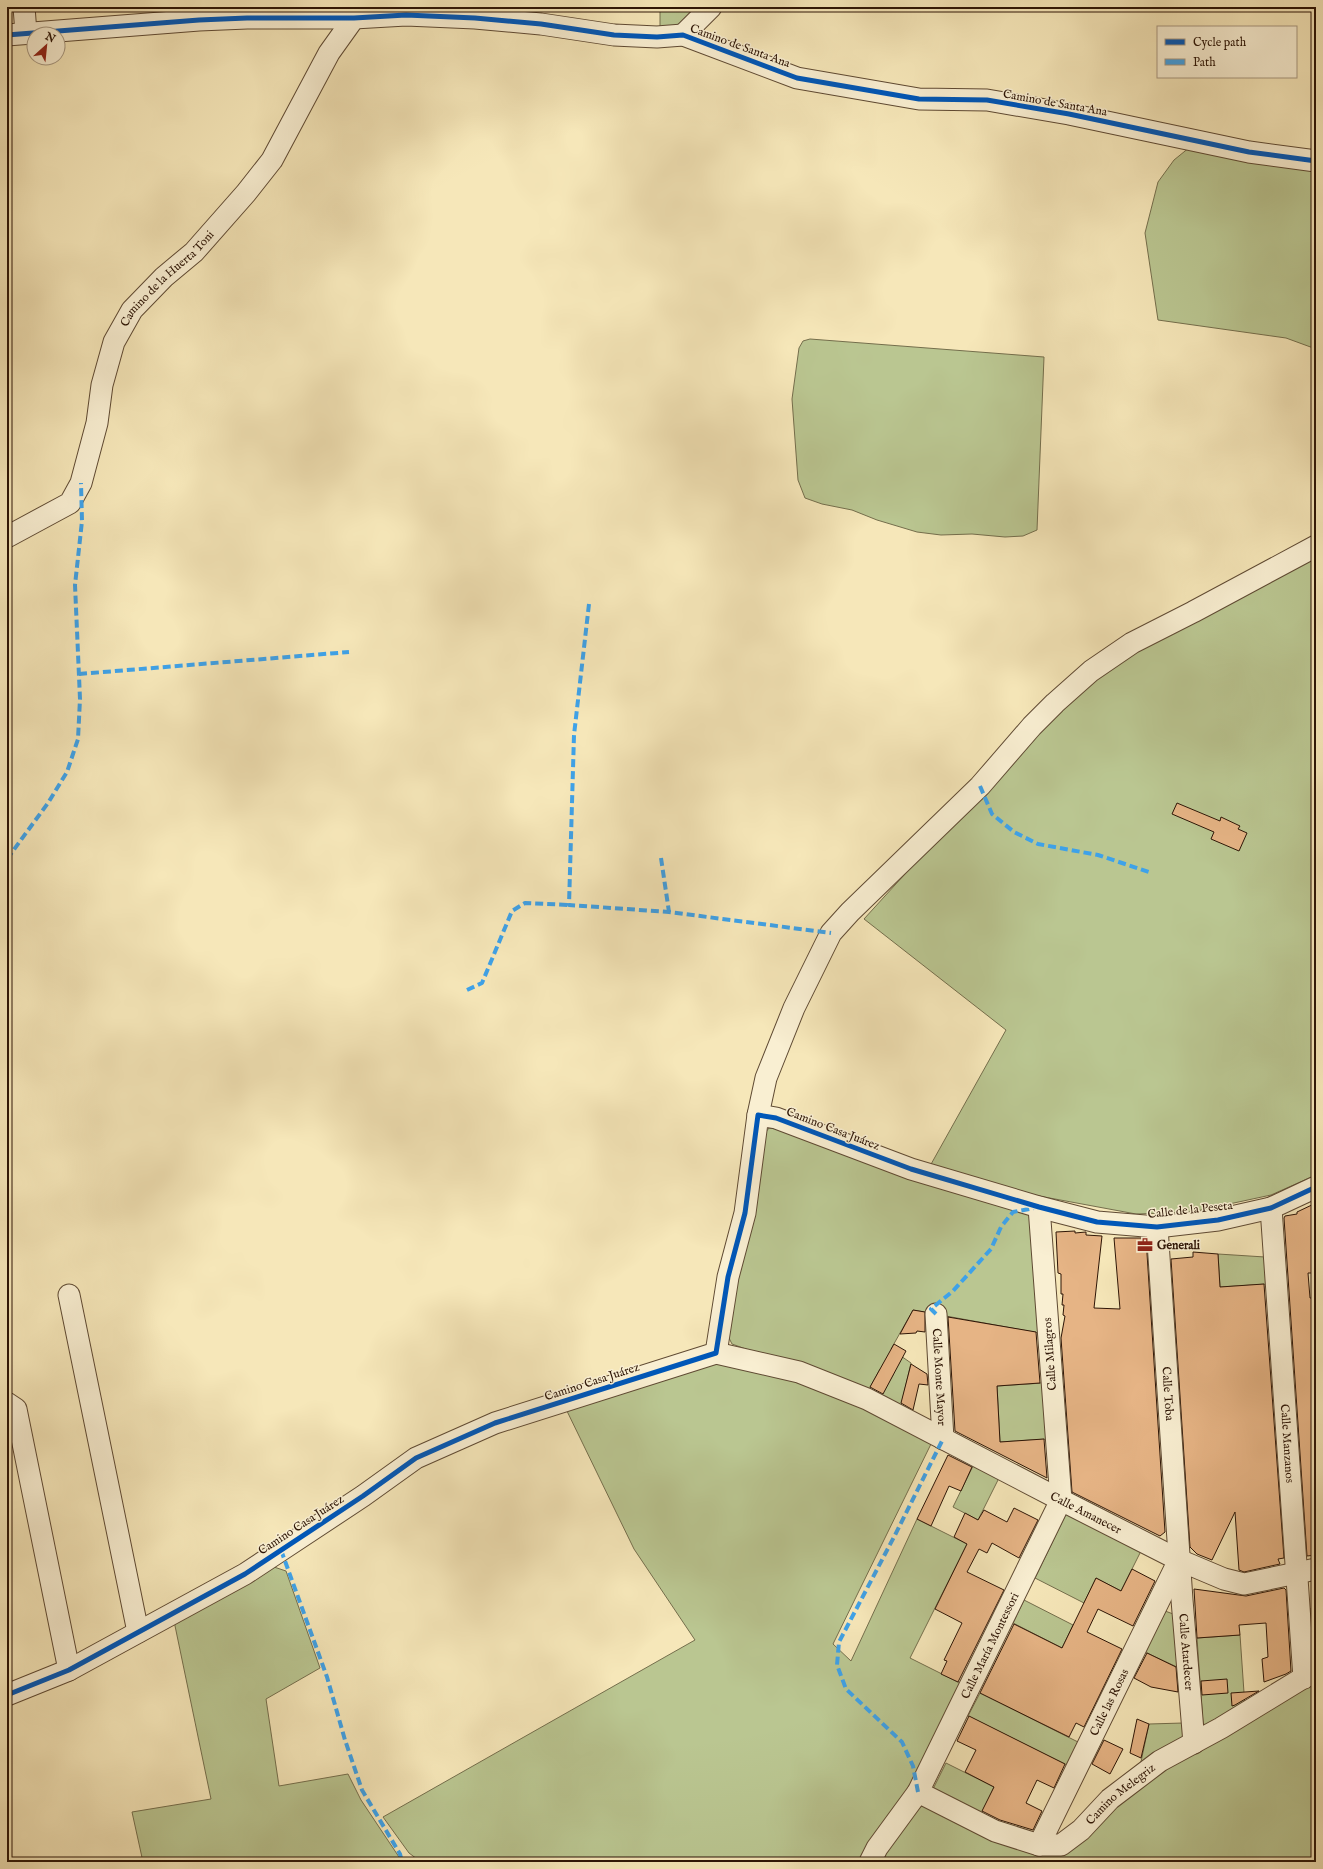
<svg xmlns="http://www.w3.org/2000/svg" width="1323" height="1869" viewBox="0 0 1323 1869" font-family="'IM FELL English',serif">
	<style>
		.green { fill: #bac691; stroke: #746e4c }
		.building { fill: #e6b485; stroke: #2d1506 }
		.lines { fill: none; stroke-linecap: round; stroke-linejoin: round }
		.minor-casing { stroke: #5f4a33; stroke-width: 23 }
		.minor { stroke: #f9efd2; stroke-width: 21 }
		.quiet { stroke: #3ea2e9; stroke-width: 4; stroke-dasharray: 8 4; stroke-linecap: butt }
		.cycleway-casing { stroke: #f9efd2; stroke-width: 8 }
		.cycleway { stroke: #0057b8; stroke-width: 5 }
		.labels { text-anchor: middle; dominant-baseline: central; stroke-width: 3; stroke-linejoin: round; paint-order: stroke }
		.street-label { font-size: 12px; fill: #2d1506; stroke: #f9efd2 }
		.poi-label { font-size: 12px; font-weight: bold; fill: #2d1506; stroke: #f9efd2; text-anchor: start }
	</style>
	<rect width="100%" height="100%" fill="#f6e7b9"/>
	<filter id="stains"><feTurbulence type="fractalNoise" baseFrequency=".005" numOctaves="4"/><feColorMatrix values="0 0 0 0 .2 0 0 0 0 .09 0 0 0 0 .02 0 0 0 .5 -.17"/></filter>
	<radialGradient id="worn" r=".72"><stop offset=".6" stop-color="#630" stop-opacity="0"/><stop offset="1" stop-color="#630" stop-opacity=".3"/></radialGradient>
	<!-- green -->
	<g class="green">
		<polygon points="660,7 703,7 684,25 660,31"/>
		<polygon points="1190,147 1316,165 1316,349 1286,338 1158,320 1145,233 1158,182 1174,160"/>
		<polygon points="810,339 1044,357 1037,530 1023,536 1005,537 972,534 941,535 917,532 877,520 852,510 822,504 805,498 798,480 792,399 799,348 803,341"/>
		<polygon points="1316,549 1316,1175 1271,1195 1192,1212 1136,1214 1028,1194 930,1166 1006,1030 864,919 1029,738 1120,658"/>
		<polygon points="769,1128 785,1129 1030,1212 1039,1333 913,1310 891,1349 911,1363 901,1406 881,1396 893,1375 880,1369 867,1393 732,1344 727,1334 762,1137"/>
		<polygon points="1218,1254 1265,1257 1267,1284 1220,1287"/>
		<polygon points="711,1363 800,1377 857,1405 931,1444 833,1644 851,1661 917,1519 967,1544 910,1658 960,1683 918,1776 864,1862 421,1862 409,1853 383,1817 695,1640 634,1549 565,1407"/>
		<polygon points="1043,1383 1047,1439 1000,1442 997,1386"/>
		<polygon points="973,1466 999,1478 978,1520 953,1507"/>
		<polygon points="1067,1512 1142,1549 1121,1591 1096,1578 1084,1603 1035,1578"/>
		<polygon points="274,1567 286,1571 320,1668 266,1699 279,1786 348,1774 361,1800 399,1857 399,1862 143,1862 132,1812 211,1799 174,1621"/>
		<polygon points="1024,1600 1073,1625 1062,1648 1013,1623"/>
		<polygon points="1165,1611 1176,1615 1179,1668 1145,1652"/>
		<polygon points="1240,1635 1245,1707 1207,1725 1203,1724 1197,1638"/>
		<polygon points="1316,1678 1316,1862 876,1862 907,1812 931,1803 1059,1849 1123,1795"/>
		<polygon points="980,1693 1078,1742 1067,1765 968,1716"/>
		<polygon points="1183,1723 1184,1742 1139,1771 1149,1724"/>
		<polygon points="946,1763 994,1787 981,1814 932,1791"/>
	</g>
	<!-- building -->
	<g class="building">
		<polygon points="1177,803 1220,821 1221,817 1240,826 1238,829 1247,833 1239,851 1211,839 1214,832 1172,814"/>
		<polygon points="1316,1203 1316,1273 1308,1273 1310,1298 1316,1298 1316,1555 1307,1556 1284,1218 1285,1216 1297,1214 1297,1212"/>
		<polygon points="1075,1231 1075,1233 1086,1232 1086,1235 1102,1236 1094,1308 1120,1309 1114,1238 1146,1238 1165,1532 1160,1536 1072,1492 1061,1338 1065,1316 1063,1315 1064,1305 1062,1305 1063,1294 1061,1294 1061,1274 1058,1273 1056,1232"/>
		<polygon points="1193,1252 1218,1254 1220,1287 1264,1284 1284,1558 1278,1559 1280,1564 1244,1572 1239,1570 1235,1512 1212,1560 1197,1554 1190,1547 1171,1259 1193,1257"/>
		<polygon points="913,1310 925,1312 925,1332 917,1331 916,1333 900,1334"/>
		<polygon points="948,1317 1036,1332 1040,1383 997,1386 1000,1442 1044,1439 1047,1478 955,1431"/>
		<polygon points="894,1344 906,1351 883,1394 870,1387"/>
		<polygon points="911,1364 927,1374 928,1385 919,1384 913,1410 901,1403"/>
		<polygon points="948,1455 972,1467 961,1491 949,1486 931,1526 917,1519"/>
		<polygon points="1014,1508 1038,1520 1019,1558 992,1543 987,1553 979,1549 967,1572 1004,1590 958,1682 941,1674 947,1661 944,1660 962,1623 935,1609 967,1544 954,1537 965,1513 978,1520 984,1510 1007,1522"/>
		<polygon points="1132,1569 1155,1581 1133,1626 1098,1609 1087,1632 1122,1649 1084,1727 1076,1723 1069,1737 980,1693 1014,1624 1062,1648 1096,1578 1121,1591"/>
		<polygon points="1284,1588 1286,1590 1291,1671 1286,1674 1264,1682 1262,1659 1268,1657 1266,1623 1239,1625 1240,1635 1197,1638 1194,1589 1246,1596"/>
		<polygon points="1311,1608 1316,1611 1316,1658 1315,1658"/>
		<polygon points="1147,1653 1176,1667 1178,1692 1151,1687 1134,1678"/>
		<polygon points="1227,1679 1228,1693 1202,1695 1201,1681"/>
		<polygon points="1259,1691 1235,1705 1232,1706 1231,1693"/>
		<polygon points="969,1716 1065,1764 1054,1788 1037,1780 1026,1803 1042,1811 1033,1830 1000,1820 982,1811 994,1787 965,1772 976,1750 957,1741"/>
		<polygon points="1137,1719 1149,1724 1141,1758 1130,1753"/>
		<polygon points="1104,1740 1123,1749 1110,1774 1092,1764"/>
	</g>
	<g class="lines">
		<defs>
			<g id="minor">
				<polyline points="24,7 26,33"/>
				<polyline points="7,35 199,20 247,18 354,18 406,15 475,18 541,24 614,35 657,37 683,35 797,78 919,99 987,100 1069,114 1249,152 1316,161"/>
				<polyline points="683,35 711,7"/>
				<path id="s1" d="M7 537 70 503 81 483 97 423 102 385 114 342 132 310 164 277 194 252 246 193 272 160 329 53 354 18"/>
				<polyline points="758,1115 766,1078 794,1008 831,933 850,912 980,786 1032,726 1055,703 1091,671 1132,643 1193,612 1316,546"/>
				<path id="s2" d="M1271 1208 1304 1678"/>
				<path id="s3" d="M1157 1227 1182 1600 1194 1743"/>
				<polyline points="69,1295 138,1632"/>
				<path id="s4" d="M936 1314 943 1439"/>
				<path id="s5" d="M716 1353 799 1372 867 1399 1061 1500 1179 1560 1224 1579 1244 1584 1316 1569"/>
				<polyline points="7,1403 16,1409 69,1670"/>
				<polyline points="7,1695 69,1670 245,1574 363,1496 416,1458 495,1423 716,1353 728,1277 745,1213 758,1115 776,1118 911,1169 1039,1207 1097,1222 1157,1227 1218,1220 1271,1208 1316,1187"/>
				<path id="s6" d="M918 1792 995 1831 1039 1845H1061L1081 1830 1110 1799 1160 1761 1221 1728 1316 1670"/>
				<path id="s7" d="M1039 1845 1178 1562"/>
				<path id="s8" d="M870 1862 877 1848 918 1792 1061 1500 1039 1207"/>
			</g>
		</defs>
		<!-- minor casing -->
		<use href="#minor" class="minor-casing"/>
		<!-- minor -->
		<use href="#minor" class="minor"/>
		<!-- quiet -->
		<g class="quiet">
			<polyline points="589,604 574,735 569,905 669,912 831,933"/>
			<polyline points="79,674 349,652"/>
			<polyline points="980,786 992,814 1014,832 1038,844 1098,855 1152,873"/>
			<polyline points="661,858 669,912"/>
			<polyline points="7,859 48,803 67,772 78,739 80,699 75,585 82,521 81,483"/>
			<polyline points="467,990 482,983 512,911 525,903 569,905"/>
			<polyline points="936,1314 931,1309 953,1291 991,1249 1001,1227 1013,1212 1034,1208"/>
			<polyline points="281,1550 327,1677 345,1740 362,1790 400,1854 402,1862"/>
			<polyline points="918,1792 913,1766 902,1742 846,1689 837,1665 839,1642 895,1535 943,1439"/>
		</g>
		<defs>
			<g id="cycleway">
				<polyline points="7,35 199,20 247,18 354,18 406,15 475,18 541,24 614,35 657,37 683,35 797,78 919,99 987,100 1069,114 1249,152 1316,161"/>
				<polyline points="7,1695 69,1670 245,1574 363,1496 416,1458 495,1423 716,1353 728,1277 745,1213 758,1115 776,1118 911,1169 1039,1207 1097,1222 1157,1227 1218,1220 1271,1208 1316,1187"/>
			</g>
		</defs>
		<!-- cycleway casing -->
		<use href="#cycleway" class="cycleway-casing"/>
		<!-- cycleway -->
		<use href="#cycleway" class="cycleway"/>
	</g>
	<!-- icons -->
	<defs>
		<symbol id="office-bare" viewBox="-9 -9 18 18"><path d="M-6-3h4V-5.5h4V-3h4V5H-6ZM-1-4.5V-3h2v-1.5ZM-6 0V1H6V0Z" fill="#8f2418" stroke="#f9efd2" stroke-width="2.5" paint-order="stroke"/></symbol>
	</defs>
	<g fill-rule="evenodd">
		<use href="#office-bare" x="1134" y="1234" width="22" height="22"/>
	</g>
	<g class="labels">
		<!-- street labels -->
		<g class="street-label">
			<text transform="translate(740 46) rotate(20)">Camino de Santa Ana</text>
			<text transform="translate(1055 103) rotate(10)">Camino de Santa Ana</text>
			<text stroke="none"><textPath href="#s1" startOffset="323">Camino de la Huerta Toni</textPath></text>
			<text transform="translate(833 1129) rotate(21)">Camino Casa Juárez</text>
			<text transform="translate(1190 1210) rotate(-6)">Calle de la Peseta</text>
			<text transform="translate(1050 1354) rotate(-94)">Calle Milagros</text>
			<text stroke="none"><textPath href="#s4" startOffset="63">Calle Monte Mayor</textPath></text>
			<text transform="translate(592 1382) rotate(-18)">Camino Casa Juárez</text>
			<text stroke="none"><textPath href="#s3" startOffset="167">Calle Toba</textPath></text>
			<text stroke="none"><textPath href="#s2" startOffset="236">Calle Manzanos</textPath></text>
			<text stroke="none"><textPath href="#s5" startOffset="405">Calle Amanecer</textPath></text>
			<text transform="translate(301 1525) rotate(-33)">Camino Casa Juárez</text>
			<text stroke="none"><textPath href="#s8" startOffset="248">Calle María Montessori</textPath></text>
			<text stroke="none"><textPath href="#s3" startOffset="426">Calle Atardecer</textPath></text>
			<text stroke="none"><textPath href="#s7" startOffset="159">Calle las Rosas</textPath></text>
			<text stroke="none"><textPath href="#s6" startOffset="233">Camino Melegriz</textPath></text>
		</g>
		<!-- poi labels -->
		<g class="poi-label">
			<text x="1157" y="1245">Generali</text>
		</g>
	</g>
	<!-- margin -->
	<rect width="1323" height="1869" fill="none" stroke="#f6e7b9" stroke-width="24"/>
	<rect x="8" y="8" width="1307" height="1853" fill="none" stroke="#2d1506" stroke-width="2"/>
	<rect x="12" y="12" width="1299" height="1845" fill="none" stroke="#2d1506"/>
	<!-- legend -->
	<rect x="1157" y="26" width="140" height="52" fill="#f9efd2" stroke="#a79880"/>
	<rect x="1165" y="39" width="20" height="6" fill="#0057b8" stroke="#a79880"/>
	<text x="1193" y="46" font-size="12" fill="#2d1506">Cycle path</text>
	<rect x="1165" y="59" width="20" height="6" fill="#3ea2e9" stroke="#a79880"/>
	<text x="1193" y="66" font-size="12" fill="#2d1506">Path</text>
	<!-- north arrow -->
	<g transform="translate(46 46) rotate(27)"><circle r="19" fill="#f9efd2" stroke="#a79880"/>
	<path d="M0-3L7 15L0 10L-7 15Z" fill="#8f2418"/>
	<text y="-6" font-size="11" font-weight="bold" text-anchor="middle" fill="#2d1506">N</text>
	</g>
	<rect width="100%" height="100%" filter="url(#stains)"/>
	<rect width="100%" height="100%" fill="url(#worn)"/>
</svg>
